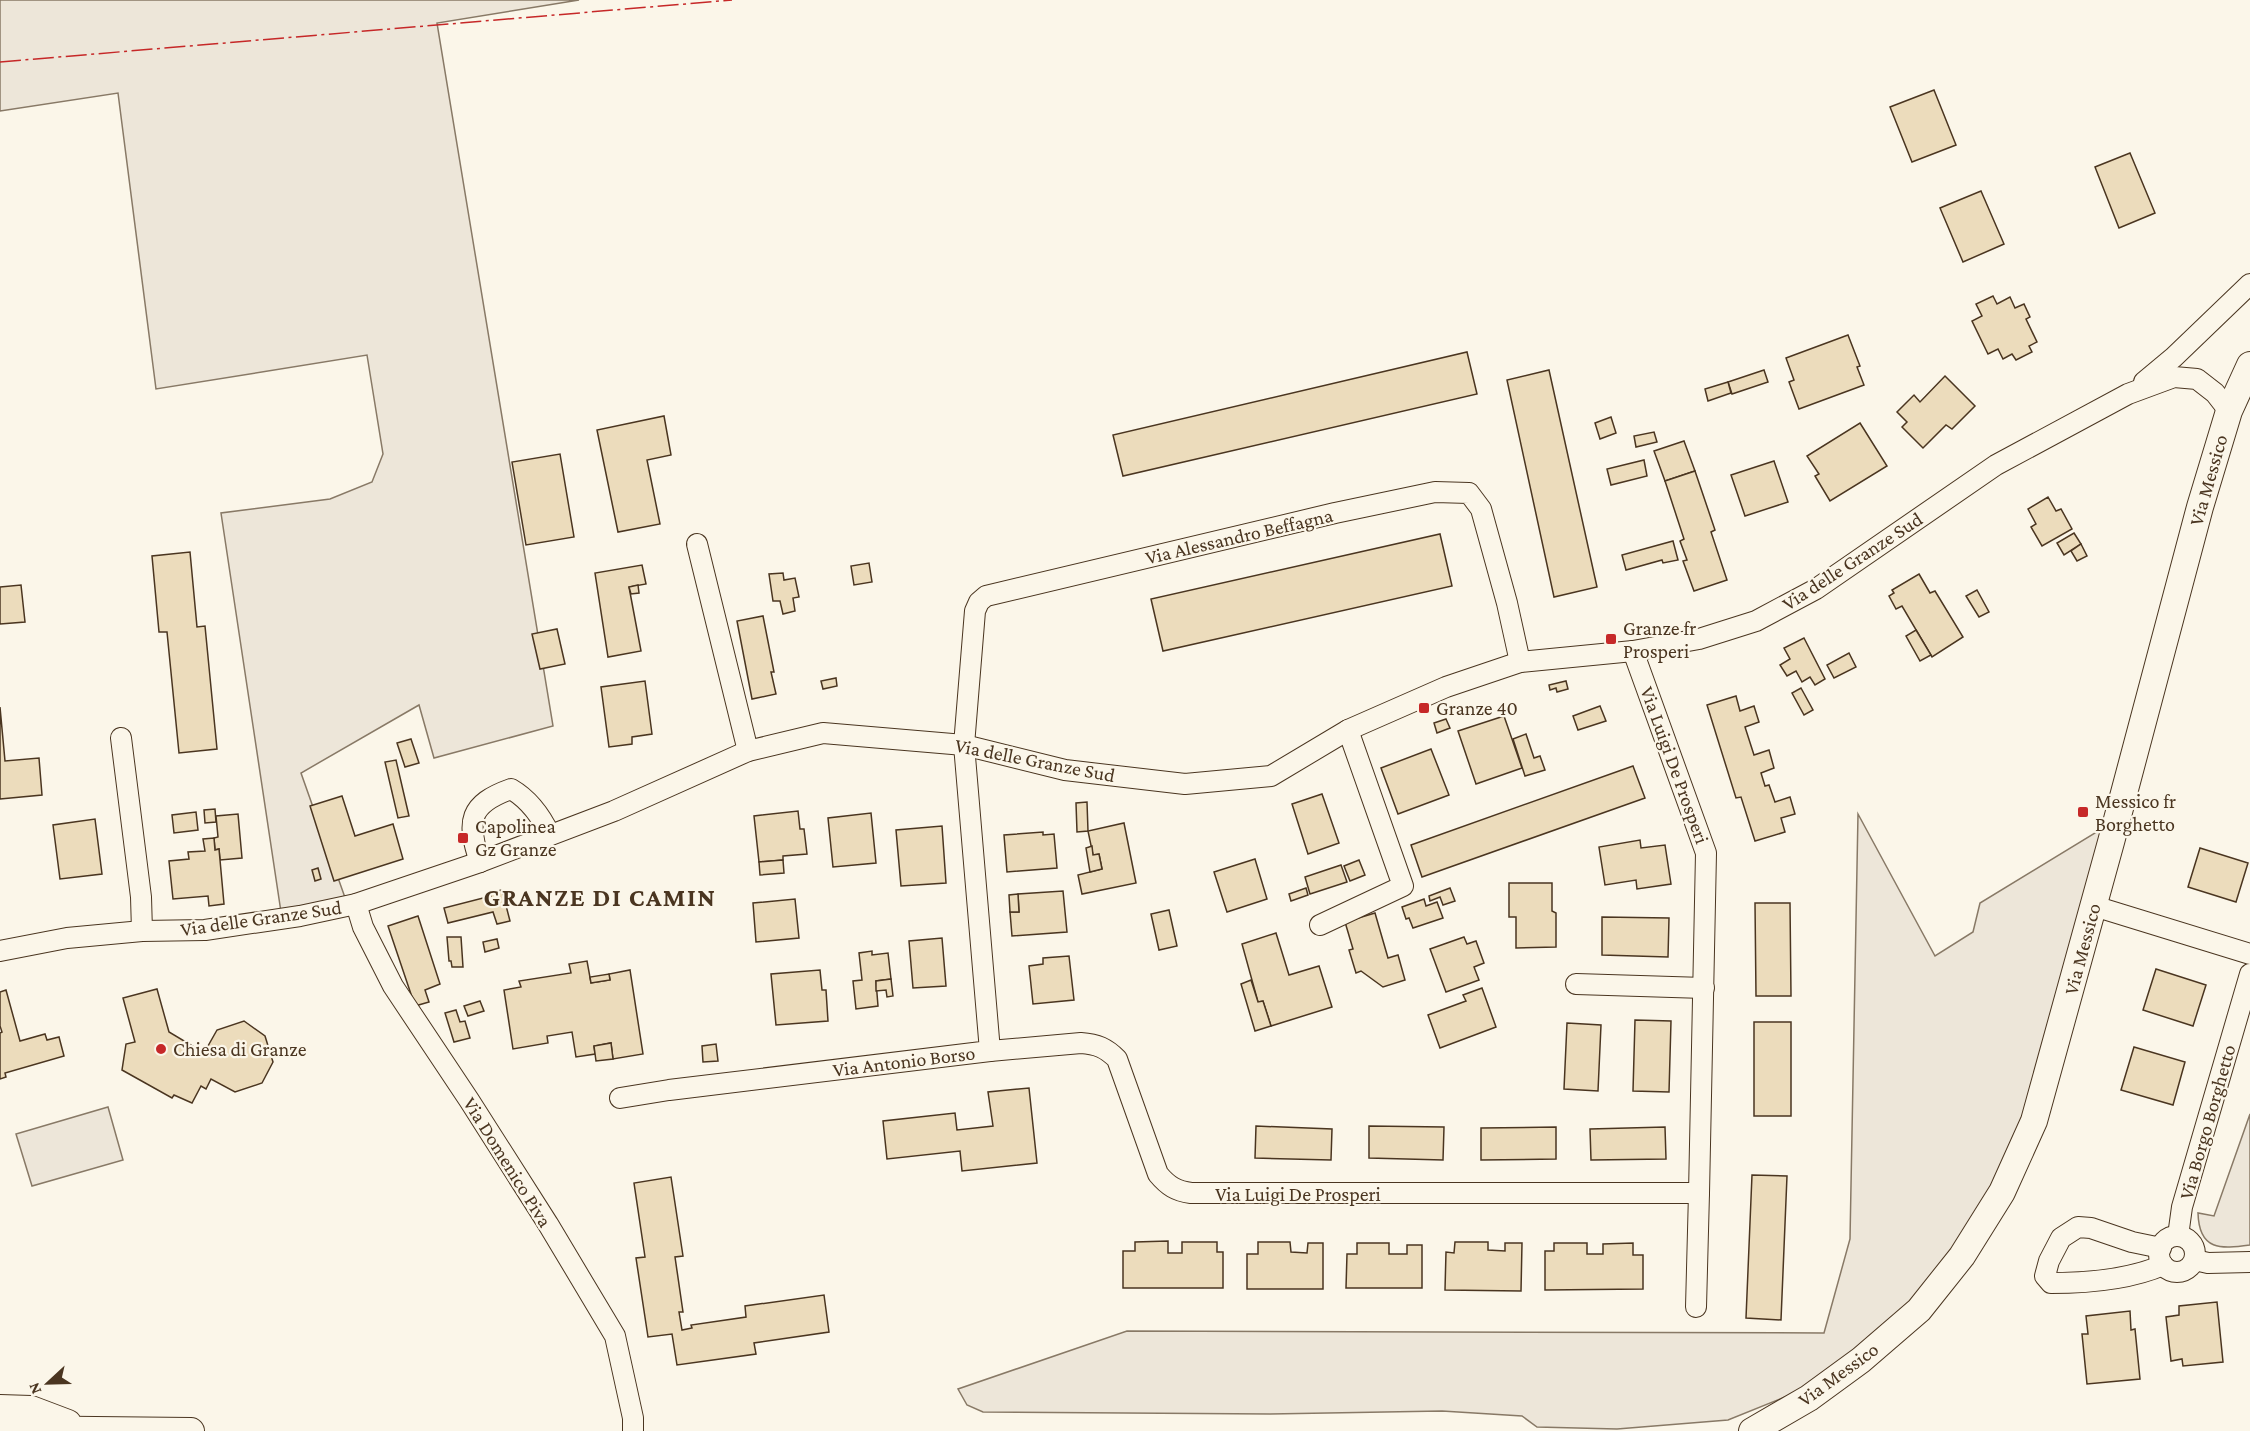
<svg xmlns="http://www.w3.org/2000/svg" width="2250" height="1431" viewBox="0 0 2250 1431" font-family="'Crimson Pro',serif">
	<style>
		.green { fill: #ede6d9; stroke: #887966; stroke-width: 1.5 }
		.building { fill: #ecdcbc; stroke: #4a3520; stroke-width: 1.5 }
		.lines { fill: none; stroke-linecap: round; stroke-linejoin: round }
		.minor-casing { stroke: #4a3520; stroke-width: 22 }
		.tertiary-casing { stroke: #4a3520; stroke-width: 28 }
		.minor { stroke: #fbf6e9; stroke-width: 20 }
		.tertiary { stroke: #fbf6e9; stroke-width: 26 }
		.power { stroke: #c62828; stroke-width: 1.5; stroke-dasharray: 21 4.5 3 4.5; stroke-linecap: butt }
		.poi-dot { fill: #c62828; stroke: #fbf6e9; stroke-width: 2 }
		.labels { text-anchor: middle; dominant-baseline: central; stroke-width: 4.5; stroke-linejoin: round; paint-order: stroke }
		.street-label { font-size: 20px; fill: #4a3520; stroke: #fbf6e9 }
		.poi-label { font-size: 20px; fill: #4a3520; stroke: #fbf6e9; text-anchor: start }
		.district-label { font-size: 26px; font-weight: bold; letter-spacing: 1.5px; fill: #4a3520; stroke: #fbf6e9 }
	</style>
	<rect width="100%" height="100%" fill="#fbf6e9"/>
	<!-- green -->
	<g class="green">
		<polygon points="0,0 579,0 437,23 553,726 434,758 419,705 301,773 348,906 281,912 221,513 330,499 372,482 383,454 367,355 156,389 118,93 0,111"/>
		<polygon points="1858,814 1935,956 1973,932 1980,903 2126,814 2103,909 1964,1265 1864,1365 1728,1420 1617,1429 1537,1427 1522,1416 1442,1411 1270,1414 983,1412 967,1405 958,1389 1127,1331 1824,1333 1850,1239"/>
		<polygon points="108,1107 123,1160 32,1186 16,1134"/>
		<path d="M2250 1114V1245C2221 1249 2199 1251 2198 1213L2214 1216Z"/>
	</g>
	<!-- building -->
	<g class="building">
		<polygon points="1934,90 1956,145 1912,162 1890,107"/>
		<polygon points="2130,153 2155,213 2119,228 2095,167"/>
		<polygon points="1981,191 2004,244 1963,262 1940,208"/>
		<polygon points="1993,296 1997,304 2010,297 2015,308 2024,304 2030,317 2026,319 2037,342 2029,346 2032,352 2016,360 2012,354 2003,359 1998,349 1988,354 1972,321 1982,316 1976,304"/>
		<polygon points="1848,335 1860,366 1857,367 1864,385 1799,409 1789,382 1794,380 1786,358"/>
		<polygon points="1467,352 1477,394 1123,476 1113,435"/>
		<polygon points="1549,370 1597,587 1554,597 1507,380"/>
		<polygon points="1764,370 1768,382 1732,394 1728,382"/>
		<polygon points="1945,376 1975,406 1952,429 1946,425 1923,448 1902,427 1907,422 1897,412 1914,395 1920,402"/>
		<polygon points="1728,382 1731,393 1708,401 1705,389"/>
		<polygon points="664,416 671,455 647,460 660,524 618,532 597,430"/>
		<polygon points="1611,417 1616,433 1600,439 1595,423"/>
		<polygon points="1860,423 1887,466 1830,501 1815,476 1819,474 1807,456"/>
		<polygon points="1654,432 1657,442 1636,447 1634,436"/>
		<polygon points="1684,441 1695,471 1665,481 1654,451"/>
		<polygon points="560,454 574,537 526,545 512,462"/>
		<polygon points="1644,460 1647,476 1611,485 1607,469"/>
		<polygon points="1774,461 1788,502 1745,516 1731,475"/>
		<polygon points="1695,471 1715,530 1711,532 1727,580 1694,591 1683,561 1687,560 1680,541 1684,539 1665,481"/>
		<polygon points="2048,497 2056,511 2061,509 2072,529 2042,546 2031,527 2036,524 2028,509"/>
		<polygon points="2074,533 2081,544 2064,555 2057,543"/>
		<polygon points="1440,534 1452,586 1163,651 1151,599"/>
		<polygon points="1673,541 1678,560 1663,563 1662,560 1626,570 1622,555"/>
		<polygon points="2081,544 2087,556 2077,561 2071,551"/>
		<polygon points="190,552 197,627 205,626 217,749 179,753 167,632 159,632 152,556"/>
		<polygon points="869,563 872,582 854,585 851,566"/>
		<polygon points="642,565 646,584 629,587 641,651 608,657 595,573"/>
		<polygon points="783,573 784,580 795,578 799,597 793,598 795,611 783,614 780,601 773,601 769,574"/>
		<polygon points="1919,574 1930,593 1935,591 1963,637 1932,657 1902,606 1896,609 1889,596 1894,593 1892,590"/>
		<polygon points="21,585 25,622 0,624 0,587"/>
		<polygon points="638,585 639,593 631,594 629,587"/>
		<polygon points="1977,590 1989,612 1979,617 1966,596"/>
		<polygon points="763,616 774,672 771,672 776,694 752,699 737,621"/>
		<polygon points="557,629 565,664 540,669 532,634"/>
		<polygon points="1916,630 1931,655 1920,661 1906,636"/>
		<polygon points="1804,638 1825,679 1815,685 1810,677 1802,682 1796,671 1787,676 1780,665 1790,659 1784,648"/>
		<polygon points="1849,653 1856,667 1834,678 1827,665"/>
		<polygon points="836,678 837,686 823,689 821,681"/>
		<polygon points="645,681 652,734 632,737 632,744 609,747 601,687"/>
		<polygon points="1566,681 1568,689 1557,692 1556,688 1550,690 1549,685"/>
		<polygon points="1801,688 1813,710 1804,715 1792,693"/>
		<polygon points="1736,696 1740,711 1754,706 1759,722 1745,727 1754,755 1769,750 1774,768 1761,773 1765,786 1769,785 1775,802 1790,797 1795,814 1781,818 1785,832 1755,841 1741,797 1736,798 1707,705"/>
		<polygon points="1600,706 1606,721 1578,730 1573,716"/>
		<polygon points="0,707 5,761 39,758 42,795 0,799"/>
		<polygon points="1504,716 1522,768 1476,784 1458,731"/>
		<polygon points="1446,719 1450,728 1437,733 1434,723"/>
		<polygon points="1526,734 1534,758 1540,756 1545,770 1525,776 1513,739"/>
		<polygon points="411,739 419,763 405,767 397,743"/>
		<polygon points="1431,749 1449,795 1398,814 1381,768"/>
		<polygon points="396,760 409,816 398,818 385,762"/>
		<polygon points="1633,766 1645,798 1422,877 1411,845"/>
		<polygon points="1322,794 1339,843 1308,854 1292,804"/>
		<polygon points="342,796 355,836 393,824 403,859 334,881 310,806"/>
		<polygon points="1087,802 1088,831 1077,832 1076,803"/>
		<polygon points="215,809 216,822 205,823 204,810"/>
		<polygon points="798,811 800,829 804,829 807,854 783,856 783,860 759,862 754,816"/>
		<polygon points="196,812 198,830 174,833 172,815"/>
		<polygon points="871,813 876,863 833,867 828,818"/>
		<polygon points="238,814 242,858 220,860 219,849 215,850 214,838 218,837 216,816"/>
		<polygon points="95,819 102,874 60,879 53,825"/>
		<polygon points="1124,823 1136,883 1082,894 1078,875 1102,869 1099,854 1093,855 1088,831"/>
		<polygon points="942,826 946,883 901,886 896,830"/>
		<polygon points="1043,832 1043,835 1054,834 1057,868 1007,872 1004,835"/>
		<polygon points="214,838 215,850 219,849 224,904 209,906 208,896 173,899 169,861 189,859 188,852 205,851 203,839"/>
		<polygon points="1640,840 1641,848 1665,845 1671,884 1637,889 1636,880 1605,885 1599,847"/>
		<polygon points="1092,846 1093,855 1099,854 1102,869 1090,872 1086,848"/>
		<polygon points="2200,848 2248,863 2236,902 2188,887"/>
		<polygon points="1255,859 1267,899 1227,912 1214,872"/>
		<polygon points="783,860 784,873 760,875 759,862"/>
		<polygon points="1359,860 1365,875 1350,881 1344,866"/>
		<polygon points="1341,865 1347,882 1310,894 1305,877"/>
		<polygon points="318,868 321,879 315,881 312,870"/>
		<polygon points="1509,883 1552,883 1552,911 1556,913 1556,947 1516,948 1516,917 1509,917"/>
		<polygon points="1306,888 1308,895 1291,901 1289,894"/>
		<polygon points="1450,888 1455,901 1443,905 1440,897 1430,901 1429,896"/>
		<polygon points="502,890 510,921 497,924 493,912 448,923 444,908 491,896 490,893"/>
		<polygon points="1063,891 1067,932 1012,936 1010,912 1019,912 1018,894"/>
		<polygon points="1018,894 1019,912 1010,912 1009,895"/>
		<polygon points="795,899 799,938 756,942 753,903"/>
		<polygon points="1424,899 1426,906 1437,902 1443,918 1413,928 1409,918 1406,919 1402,907"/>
		<polygon points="1755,903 1790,903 1791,996 1756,996"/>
		<polygon points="1169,910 1177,946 1159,950 1151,914"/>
		<polygon points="1375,913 1388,958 1398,955 1405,980 1383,987 1361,971 1356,973 1349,950 1353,949 1345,922"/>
		<polygon points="418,916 440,984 425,990 429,1002 415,1006 388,926"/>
		<polygon points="1602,917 1669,918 1668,957 1602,955"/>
		<polygon points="1276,933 1289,975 1319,966 1332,1007 1271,1026 1263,1001 1258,1002 1242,944"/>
		<polygon points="447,937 461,937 463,967 452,967 451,961 449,961"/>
		<polygon points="1464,937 1467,944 1476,941 1484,963 1474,967 1479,980 1446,992 1430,949"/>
		<polygon points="942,938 946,986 913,988 909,941"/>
		<polygon points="497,939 499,948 485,952 483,942"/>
		<polygon points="872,951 872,955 888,953 891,979 876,981 878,1006 856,1009 853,981 862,980 859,953"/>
		<polygon points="1069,956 1074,1000 1033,1004 1029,966 1043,964 1043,958"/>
		<polygon points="587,961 591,983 610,980 609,974 630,970 643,1054 613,1059 611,1043 594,1046 595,1054 576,1057 572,1032 547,1036 548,1043 513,1049 504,990 521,987 519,981 571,973 569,964"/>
		<polygon points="2156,969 2206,985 2193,1026 2143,1010"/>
		<polygon points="820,970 822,990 826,990 828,1021 776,1025 771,974"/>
		<polygon points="609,974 610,980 591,983 590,977"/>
		<polygon points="891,979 893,996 887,997 886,990 876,991 876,981"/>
		<polygon points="1251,980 1258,1002 1263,1001 1271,1026 1255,1031 1241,984"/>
		<polygon points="1482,988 1496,1027 1440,1048 1428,1015 1466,1001 1463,995"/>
		<polygon points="157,989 169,1032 204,1053 217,1030 244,1021 265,1036 273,1062 262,1083 235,1092 211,1079 206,1089 201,1086 192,1103 174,1095 172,1098 122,1070 126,1044 135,1042 123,998"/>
		<polygon points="6,990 20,1041 45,1034 47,1040 59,1037 64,1056 5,1073 6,1077 0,1079 0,1033 2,1032 0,1026 0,992"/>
		<polygon points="480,1001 484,1011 468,1016 464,1006"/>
		<polygon points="456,1010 460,1022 465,1021 470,1038 454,1042 445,1013"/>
		<polygon points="1635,1020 1671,1021 1669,1092 1633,1091"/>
		<rect x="1754" y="1022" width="37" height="94"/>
		<polygon points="1567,1023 1601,1025 1598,1091 1564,1089"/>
		<polygon points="611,1043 613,1059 596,1061 594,1046"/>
		<polygon points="716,1044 718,1061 703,1062 702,1046"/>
		<polygon points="2134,1047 2185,1062 2173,1105 2121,1090"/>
		<polygon points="1029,1088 1037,1163 962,1171 960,1151 887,1159 883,1121 955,1113 957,1130 993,1126 988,1092"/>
		<polygon points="1256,1126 1332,1129 1331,1160 1255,1158"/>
		<polygon points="1369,1126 1444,1127 1443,1160 1369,1158"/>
		<polygon points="1556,1127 1556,1159 1481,1160 1481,1128"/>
		<polygon points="1665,1127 1666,1159 1591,1160 1590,1129"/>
		<polygon points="1752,1175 1787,1176 1781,1320 1746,1318"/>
		<polygon points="671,1177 683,1256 675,1257 683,1312 679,1312 682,1330 692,1328 691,1325 746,1317 745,1306 824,1295 829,1332 754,1343 756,1354 677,1365 672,1334 648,1337 636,1258 645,1257 634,1183"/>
		<polygon points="1168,1241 1168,1253 1182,1253 1182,1242 1217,1242 1217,1252 1223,1252 1223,1288 1123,1288 1123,1251 1135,1251 1135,1242"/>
		<polygon points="1258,1242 1290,1242 1291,1252 1307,1253 1308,1243 1323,1243 1323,1289 1247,1289 1247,1254 1258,1254"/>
		<polygon points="1455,1242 1488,1242 1488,1250 1505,1251 1505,1243 1522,1243 1521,1291 1445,1290 1446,1252 1454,1253"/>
		<polygon points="1357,1243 1389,1243 1389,1254 1407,1254 1407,1245 1422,1245 1422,1288 1346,1288 1347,1254 1357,1254"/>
		<polygon points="1554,1243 1587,1243 1587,1254 1603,1254 1603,1244 1633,1243 1633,1255 1643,1255 1643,1289 1545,1290 1545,1251 1554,1251"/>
		<polygon points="2217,1302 2223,1362 2183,1366 2182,1359 2171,1361 2166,1317 2179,1315 2179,1306"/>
		<polygon points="2130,1311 2131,1330 2135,1329 2140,1379 2087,1384 2082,1334 2088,1334 2086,1316"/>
	</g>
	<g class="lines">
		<defs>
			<g id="minor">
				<polyline points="2144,382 2174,357 2250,284"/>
				<polyline points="697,544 748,751"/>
				<polyline points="121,738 141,897 142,931"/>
				<path d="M480 862C466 821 469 804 511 789 530 800 541 816 550 835"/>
				<polyline points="356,904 363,927 393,986 469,1100 548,1224 615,1336 633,1418 633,1431"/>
				<polyline points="2094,906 2250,954"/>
				<polyline points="1320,925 1403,886 1348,730"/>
				<polyline points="0,951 67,938 142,931 205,930 300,916 356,904 480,862 614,811 748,751 823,733 964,745 1065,770 1185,784 1271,776 1348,730 1446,687 1520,662 1633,651 1699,639 1756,621 1816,589 1996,465 2128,394 2174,377 2197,379 2215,393 2229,411"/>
				<polyline points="1576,984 1704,988"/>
				<path d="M990 1051 1081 1043C1097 1044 1106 1048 1117 1059L1158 1174C1168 1186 1176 1191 1191 1193H1699L1706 853 1633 651"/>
				<polyline points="620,1098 669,1090 990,1051 964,745 975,611 979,602 986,596 1335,513 1435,492 1469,493 1481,509 1507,603 1520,662"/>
				<circle cx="2177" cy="1254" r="18"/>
				<polyline points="2178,1236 2182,1207 2250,974"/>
				<path d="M2161 1248 2132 1242 2091 1228 2078 1227 2061 1238 2049 1261 2045 1276 2051 1283C2086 1283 2131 1279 2163 1265"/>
				<polyline points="2195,1260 2208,1263 2250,1262"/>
				<polyline points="1696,1307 1699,1193"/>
			</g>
			<g id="tertiary">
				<polyline points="0,1408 31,1409 68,1423"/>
				<polyline points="0,1429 191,1431"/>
				<polyline points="1752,1431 1809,1398 1861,1360 1919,1310 1962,1256 2002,1192 2034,1121 2111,842 2200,507 2229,411 2250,365"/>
			</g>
		</defs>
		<!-- minor casing -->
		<use href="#minor" class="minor-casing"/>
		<!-- tertiary casing -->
		<use href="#tertiary" class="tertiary-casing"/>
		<!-- minor -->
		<use href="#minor" class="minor"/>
		<!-- tertiary -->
		<use href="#tertiary" class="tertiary"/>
		<!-- power -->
		<polyline class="power" points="0,62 732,0"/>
	</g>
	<!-- markers -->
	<g class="poi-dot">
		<rect x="1605" y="633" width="12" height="12" rx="3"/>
		<rect x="1418" y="702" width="12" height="12" rx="3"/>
		<rect x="2077" y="806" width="12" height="12" rx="3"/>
		<rect x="457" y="832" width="12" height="12" rx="3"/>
		<circle cx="161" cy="1049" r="6"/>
	</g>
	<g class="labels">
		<!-- street labels -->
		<g class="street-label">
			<text transform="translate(2208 480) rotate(-74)">Via Messico</text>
			<text transform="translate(1239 536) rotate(-13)">Via Alessandro Beffagna</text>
			<text transform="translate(1852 561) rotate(-33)">Via delle Granze Sud</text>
			<text transform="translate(1035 760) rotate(11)">Via delle Granze Sud</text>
			<text transform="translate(1675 765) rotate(70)">Via Luigi De Prosperi</text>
			<text transform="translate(261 918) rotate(-8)">Via delle Granze Sud</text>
			<text transform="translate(2082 949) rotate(-75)">Via Messico</text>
			<text transform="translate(904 1061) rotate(-7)">Via Antonio Borso</text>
			<text transform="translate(2207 1122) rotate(-74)">Via Borgo Borghetto</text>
			<text transform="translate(508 1162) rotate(58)">Via Domenico Piva</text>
			<text x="1298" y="1194">Via Luigi De Prosperi</text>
			<text transform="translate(1838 1374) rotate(-36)">Via Messico</text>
		</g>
		<!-- poi labels -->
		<g class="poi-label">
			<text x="1623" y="628">Granze fr<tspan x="1623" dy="23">Prosperi</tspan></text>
			<text x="1436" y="708">Granze 40</text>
			<text x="2095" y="801">Messico fr<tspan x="2095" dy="23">Borghetto</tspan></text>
			<text x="475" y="826">Capolinea<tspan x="475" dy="23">Gz Granze</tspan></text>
			<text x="173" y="1049">Chiesa di Granze</text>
		</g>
		<!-- district labels -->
		<g class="district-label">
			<text x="600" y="897">GRANZE DI CAMIN</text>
		</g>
	</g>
	<!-- north arrow -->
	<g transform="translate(48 1383) rotate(248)" stroke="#fbf6e9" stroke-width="4.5" paint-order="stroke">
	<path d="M0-4.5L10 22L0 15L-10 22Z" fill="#4a3520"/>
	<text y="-9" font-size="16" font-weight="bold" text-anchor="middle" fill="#4a3520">N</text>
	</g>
</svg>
